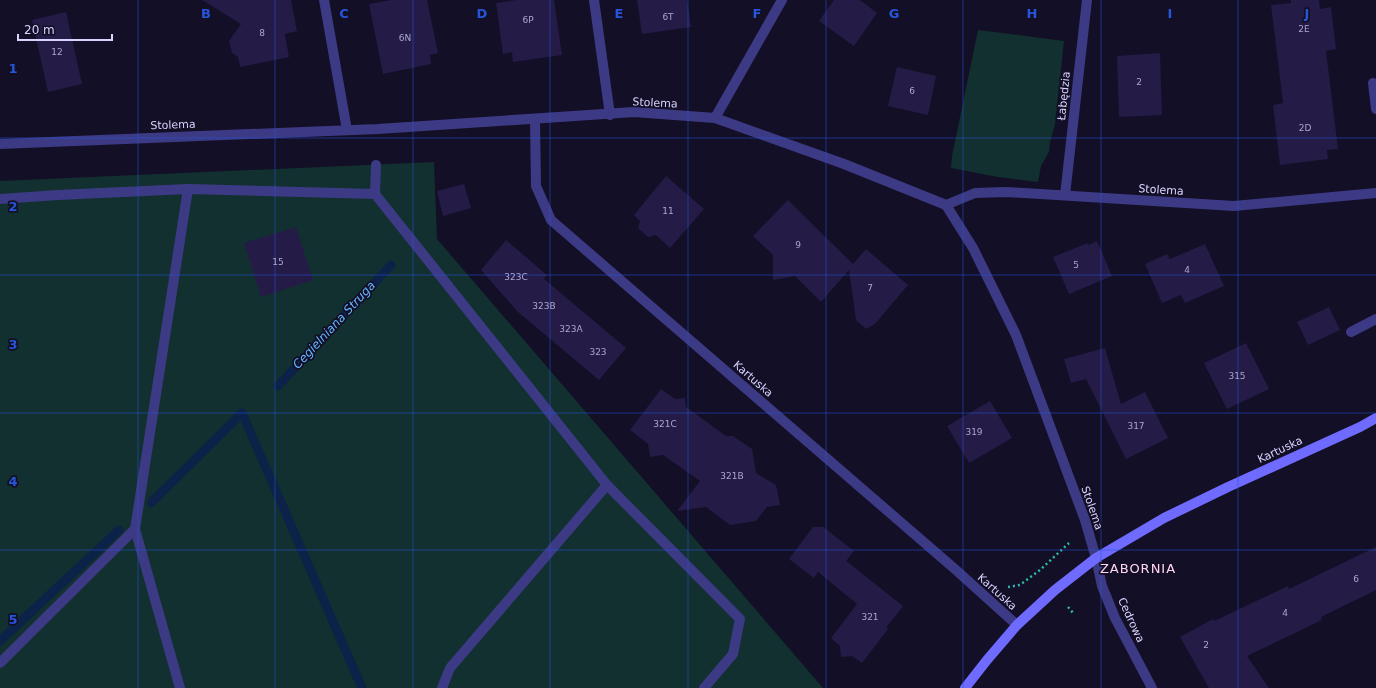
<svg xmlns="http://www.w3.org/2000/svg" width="1376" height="688" viewBox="0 0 1376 688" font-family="'DejaVu Sans',sans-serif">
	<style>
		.green { fill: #12302f }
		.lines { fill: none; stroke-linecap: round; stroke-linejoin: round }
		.stream { stroke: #0c2248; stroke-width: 9 }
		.building { fill: #241b47 }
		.path { stroke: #2fb8b0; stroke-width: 2.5; stroke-dasharray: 2 3; stroke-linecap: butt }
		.lane { stroke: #3d3a85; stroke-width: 10 }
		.street { stroke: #3d3a85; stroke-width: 10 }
		.secondary { stroke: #6f6bff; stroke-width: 10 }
		.grid { fill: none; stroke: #2655da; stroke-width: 1; stroke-opacity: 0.55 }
		.labels { text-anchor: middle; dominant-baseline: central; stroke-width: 3.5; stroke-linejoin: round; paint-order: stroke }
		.number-label { font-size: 9px; fill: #aca6d1 }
		.street-label { font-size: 11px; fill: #d9d4ff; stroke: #130f26 }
		.water-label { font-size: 12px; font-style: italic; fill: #62b6ff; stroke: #130f26 }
		.quarter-label { font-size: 13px; letter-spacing: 1px; fill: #ffd6f0; stroke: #130f26 }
		.grid-label { font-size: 13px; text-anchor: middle; font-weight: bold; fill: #2655da; stroke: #130f26; stroke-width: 3.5; stroke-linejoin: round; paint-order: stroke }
	</style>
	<rect width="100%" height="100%" fill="#130f26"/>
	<!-- green -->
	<g class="green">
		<polygon points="978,30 1064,41 1055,124 1050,142 1049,152 1041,166 1038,182 998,177 951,168 952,156"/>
		<polygon points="434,162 437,239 823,688 0,688 0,181"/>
	</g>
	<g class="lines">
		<!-- stream -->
		<g class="stream">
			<polyline points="278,386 391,265"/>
			<polyline points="151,503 242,413 362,688"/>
			<polyline points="0,641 119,530"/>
		</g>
	</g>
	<!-- building -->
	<g class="building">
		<polygon points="202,0 291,0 297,31 285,34 289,57 240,67 238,57 232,53 229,41 241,24"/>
		<polygon points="391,0 427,0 438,53 430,55 431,64 383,74 369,4"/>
		<polygon points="516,0 554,0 562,55 513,62 512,52 503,54 496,3"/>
		<polygon points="637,0 687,0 691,27 642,34"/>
		<polygon points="834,0 860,0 877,13 854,46 819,21"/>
		<polygon points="1291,0 1319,0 1320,9 1331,7 1336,49 1326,51 1338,149 1327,150 1328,159 1280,165 1273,105 1283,103 1271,5 1291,3"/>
		<polygon points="66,12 82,84 48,92 32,20"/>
		<polygon points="1160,53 1162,115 1119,117 1117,56"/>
		<polygon points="897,67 936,76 928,115 888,106"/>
		<polygon points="666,176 704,209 670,248 656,235 648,237 638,228 640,221 634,215"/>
		<polygon points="464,184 471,208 443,216 437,191"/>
		<polygon points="788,200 853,264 866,249 908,285 875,324 866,329 856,320 849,270 821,302 795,276 773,280 773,255 753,236"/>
		<polygon points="296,227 313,280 261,297 244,243"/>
		<polygon points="506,240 547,275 544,279 626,348 599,380 518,312 481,270"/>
		<polygon points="1097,241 1112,276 1069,294 1053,257 1088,243 1088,245"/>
		<polygon points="1205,244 1224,286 1185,303 1181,295 1162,303 1145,264 1167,254 1170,259"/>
		<polygon points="1329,307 1340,330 1308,345 1297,322"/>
		<polygon points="1246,343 1269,389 1227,409 1204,363"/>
		<polygon points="1105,348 1121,404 1145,392 1168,438 1126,459 1086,379 1071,383 1064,359"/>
		<polygon points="661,389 675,399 685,398 686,407 726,436 733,436 752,449 756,473 776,485 780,505 767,507 756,521 730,525 706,507 677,511 700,481 663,455 650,457 648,444 630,430"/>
		<polygon points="990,401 1012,438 969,463 947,426"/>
		<polygon points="813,527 823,527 854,551 846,561 903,606 886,628 888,629 862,663 852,656 841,657 840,646 831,638 857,604 818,572 814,578 789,559"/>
		<polygon points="1376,547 1376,590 1321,617 1322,620 1247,656 1269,688 1209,688 1180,637 1213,619 1214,621 1288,586 1289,589"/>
	</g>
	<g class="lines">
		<!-- path -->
		<g class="path">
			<polyline points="1008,587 1020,585 1040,570 1069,543"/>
			<polyline points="1068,607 1074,614"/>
		</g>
		<!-- lane -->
		<g class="lane">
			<polyline points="594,0 610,115"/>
			<polyline points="1373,83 1376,109"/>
			<polyline points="715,118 782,0"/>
			<polyline points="375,194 607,485 450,668 442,688"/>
			<polyline points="0,199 58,195 188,189"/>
			<polyline points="1351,332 1376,319"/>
			<polyline points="607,485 740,619 733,654 704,688"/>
			<polyline points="135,529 180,688"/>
			<polyline points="0,663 135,529 188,189 375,194 376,165"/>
		</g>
		<!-- street -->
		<g class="street">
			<polyline points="324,0 347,130"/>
			<polyline points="535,119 536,186 551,220 956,570 1017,625"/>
			<polyline points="0,144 378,129 634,112 715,118 844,164 946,205 975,193 1006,192 1234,206 1376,193"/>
			<polyline points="1065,195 1087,0"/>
			<polyline points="946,205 973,248 1016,335 1085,520 1096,558 1102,586 1115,618 1152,688"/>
		</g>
		<!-- secondary -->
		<polyline class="secondary" points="965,688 987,660 1017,625 1055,590 1096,558 1164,518 1228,487 1360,427 1376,418"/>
	</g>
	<!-- grid -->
	<path class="grid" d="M138 0V688M275 0V688M413 0V688M550 0V688M688 0V688M826 0V688M963 0V688M1101 0V688M1238 0V688M0 138H1376M0 275H1376M0 413H1376M0 550H1376"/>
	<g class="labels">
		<!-- number labels -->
		<g class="number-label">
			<text x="668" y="17">6T</text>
			<text x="528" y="20">6P</text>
			<text x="1304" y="29">2E</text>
			<text x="262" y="33">8</text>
			<text x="405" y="38">6N</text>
			<text x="57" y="52">12</text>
			<text x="1139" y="82">2</text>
			<text x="912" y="91">6</text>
			<text x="1305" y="128">2D</text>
			<text x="668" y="211">11</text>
			<text x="798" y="245">9</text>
			<text x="278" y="262">15</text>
			<text x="1076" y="265">5</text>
			<text x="1187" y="270">4</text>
			<text x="516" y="277">323C</text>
			<text x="870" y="288">7</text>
			<text x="544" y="306">323B</text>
			<text x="571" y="329">323A</text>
			<text x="598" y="352">323</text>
			<text x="1237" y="376">315</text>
			<text x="665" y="424">321C</text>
			<text x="1136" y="426">317</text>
			<text x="974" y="432">319</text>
			<text x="732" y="476">321B</text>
			<text x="1356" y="579">6</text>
			<text x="1285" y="613">4</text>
			<text x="870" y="617">321</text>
			<text x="1206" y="645">2</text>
		</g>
		<!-- street labels -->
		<g class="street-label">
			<text transform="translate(1064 96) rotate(-84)">Łabędzia</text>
			<text transform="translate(655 103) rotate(3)">Stolema</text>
			<text transform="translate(173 125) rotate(-2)">Stolema</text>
			<text transform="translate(1161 190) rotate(4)">Stolema</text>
			<text transform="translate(753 379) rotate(41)">Kartuska</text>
			<text transform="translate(1280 450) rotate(-25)">Kartuska</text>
			<text transform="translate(1092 508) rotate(71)">Stolema</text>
			<text transform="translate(997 592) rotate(42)">Kartuska</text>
			<text transform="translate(1131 620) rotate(65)">Cedrowa</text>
		</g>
		<!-- water labels -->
		<g class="water-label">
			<text transform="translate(334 325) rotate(-47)">Cegielniana Struga</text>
		</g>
		<!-- quarter labels -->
		<g class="quarter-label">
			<text x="1138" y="568">ZABORNIA</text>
		</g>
	</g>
	<g class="grid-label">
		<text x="206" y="18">B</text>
		<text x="344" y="18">C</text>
		<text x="482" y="18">D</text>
		<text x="619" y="18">E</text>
		<text x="757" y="18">F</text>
		<text x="894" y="18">G</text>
		<text x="1032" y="18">H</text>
		<text x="1170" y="18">I</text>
		<text x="1307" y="18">J</text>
		<text x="13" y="73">1</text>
		<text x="13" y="211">2</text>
		<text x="13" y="349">3</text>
		<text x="13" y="486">4</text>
		<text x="13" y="624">5</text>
	</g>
	<!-- scale -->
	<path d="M18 34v6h94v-6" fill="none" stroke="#d9d4ff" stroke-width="2"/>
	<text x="24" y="34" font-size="12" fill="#d9d4ff" stroke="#130f26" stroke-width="3" paint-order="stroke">20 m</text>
</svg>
